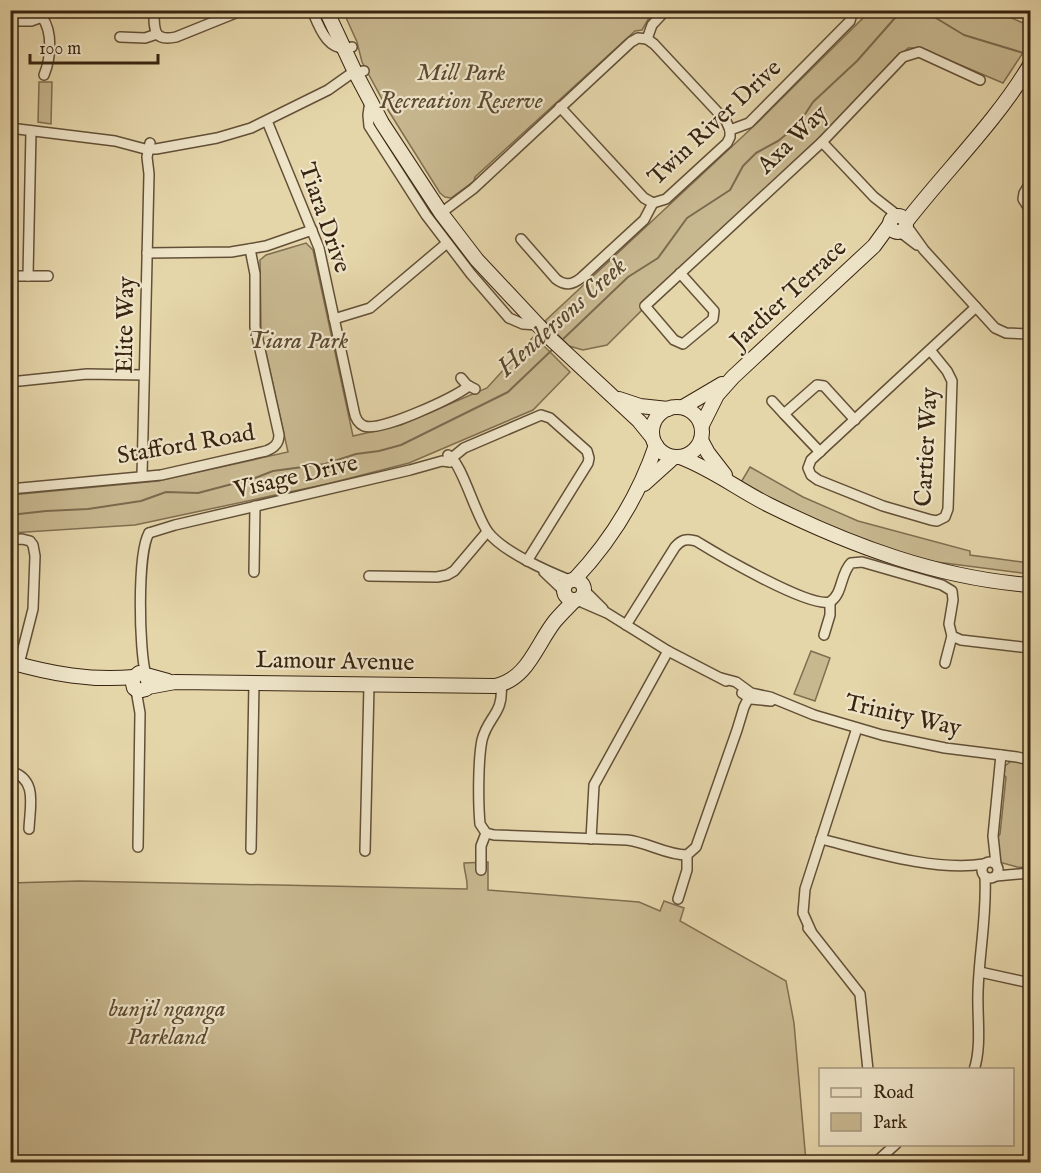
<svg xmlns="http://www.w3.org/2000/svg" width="1041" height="1173" viewBox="0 0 1041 1173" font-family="'IM FELL English',serif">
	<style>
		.green { fill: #c8b890; stroke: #806e50; stroke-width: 1.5 }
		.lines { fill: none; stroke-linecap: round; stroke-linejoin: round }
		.stream { stroke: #7c6a4e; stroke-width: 2 }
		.street-casing { stroke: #635037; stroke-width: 12 }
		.secondary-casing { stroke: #382411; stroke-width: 16 }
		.street { stroke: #eee4c8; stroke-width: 9 }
		.secondary { stroke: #eee4c8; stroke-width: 14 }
		.labels { text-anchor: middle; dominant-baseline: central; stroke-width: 4.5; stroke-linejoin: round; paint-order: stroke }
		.park-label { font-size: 24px; font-style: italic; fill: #5c4931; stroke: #eee4c8 }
		.street-label { font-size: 24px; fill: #382411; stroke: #eee4c8 }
		.water-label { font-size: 26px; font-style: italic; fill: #5a472f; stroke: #eee4c8 }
	</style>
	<rect width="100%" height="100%" fill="#e5d6aa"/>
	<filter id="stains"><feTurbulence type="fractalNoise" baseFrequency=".00333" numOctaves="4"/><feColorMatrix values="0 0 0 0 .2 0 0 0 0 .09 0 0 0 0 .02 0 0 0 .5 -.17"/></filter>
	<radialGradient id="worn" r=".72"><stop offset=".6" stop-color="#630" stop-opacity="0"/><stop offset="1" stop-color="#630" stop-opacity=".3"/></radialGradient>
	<!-- green -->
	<g class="green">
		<polygon points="343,11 653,11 642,30 635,31 475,177 474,181 451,198 445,197 440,193 388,110 362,62 357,42"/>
		<polygon points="867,11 996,11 1030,26 1030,42 1003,83 920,48 908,48 802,155 645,300 642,310 607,345 583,350 569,346 545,321 756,124 863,18"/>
		<polygon points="39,82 52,82 51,124 38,122"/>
		<polygon points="306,243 313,250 353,436 401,425 487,388 534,336 570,372 533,410 409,463 327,484 135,525 11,533 11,495 158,481 288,452 261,330 260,260 266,255"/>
		<polygon points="750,467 803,497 858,521 970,551 970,555 1030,563 1030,574 921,560 834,532 740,484"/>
		<polygon points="811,651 830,658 815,701 794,694"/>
		<polygon points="1011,761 1030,763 1030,868 1017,867 999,862 996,840 1000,834 1006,777 1003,774 1005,766"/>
		<path d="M488 862V890L639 902 660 911 664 901 684 908 680 921 786 981 794 1023 806 1162H11L10 883 79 881 467 889C468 879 464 872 464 863Z"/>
	</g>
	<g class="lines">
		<!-- stream -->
		<g class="stream">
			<polyline points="909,10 931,15 964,35 1030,55"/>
			<polyline points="560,342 628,277 658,258 687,218 730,190 743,166 756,153 778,141 798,125 813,102 857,61 894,19 905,10"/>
			<polyline points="10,515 46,511 88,509 141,501 166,492 198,493 255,478 273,471 325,464 356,454 379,451 401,445 508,392 554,348"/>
		</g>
		<defs>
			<g id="street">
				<path d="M154 10C154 29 153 42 176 37L243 10"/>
				<path d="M312 10C319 27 328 54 352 47"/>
				<polyline points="10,21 31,21 42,17"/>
				<polyline points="120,37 145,38 157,34"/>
				<polyline points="647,39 654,44 726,121 730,130"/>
				<path d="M44 75C51 58 53 32 42 17L46 10"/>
				<polyline points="370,101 368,115 369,126 426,215 471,274 509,318 523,324 538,325"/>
				<polyline points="560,107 644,198 653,203"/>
				<path d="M267 121 319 248 354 411C355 417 357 423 364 426 381 432 453 398 469 386"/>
				<polyline points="10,128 115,141 145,149 156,149 217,138 251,128 328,90 352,73 364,71"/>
				<polyline points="730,130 749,123 850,21 853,10"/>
				<polyline points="822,142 874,197 897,215"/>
				<polyline points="1030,183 1024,193 1023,199 1030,210"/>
				<polyline points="653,203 666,199 727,143 730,137 730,130"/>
				<polyline points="441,213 473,189 631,42 638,38 647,39 652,25 666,10"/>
				<polyline points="906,225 924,250 995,328 1006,333 1030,334"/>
				<polyline points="900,232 917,245"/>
				<path d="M521 239 556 279C565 286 572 285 581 278L644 220 653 203"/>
				<polyline points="147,253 231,252 266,246 312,230"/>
				<polyline points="680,273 714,311 713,319 683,344 674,340 645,306 822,142 903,57 919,52 980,80"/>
				<polyline points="10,276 28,276 31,131"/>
				<polyline points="28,276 48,276"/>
				<polyline points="334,319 370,308 447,243"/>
				<polyline points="930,350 947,371 952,381 948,509 945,517 937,521 931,520 883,506 818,480 811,475 808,468 811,460 976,307"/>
				<polyline points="461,378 467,385 475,389"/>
				<polyline points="10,382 87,374 144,375"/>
				<polyline points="772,401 784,414"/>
				<polyline points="820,452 784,414 817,385 824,386 855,420"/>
				<path d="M448 455C461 460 476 517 488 532 503 552 549 572 572 581"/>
				<polyline points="450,462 453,457 464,448 541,415 550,418 587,451 589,458 588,463 527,561"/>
				<polyline points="142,476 149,174 147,157 150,143"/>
				<path d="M10 489 161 475 266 451C274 448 279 444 279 435L255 327V274L250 249"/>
				<polyline points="149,533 175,525 410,470 442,461 450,462"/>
				<polyline points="10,540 22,539 30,541 33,545 35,556 33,609 19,664"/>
				<polyline points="254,572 255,506"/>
				<polyline points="544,572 565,592"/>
				<polyline points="369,576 437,577 447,575 454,571 487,532"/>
				<polyline points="584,590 603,609"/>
				<polyline points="577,600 607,613 668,651 726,681"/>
				<path d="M626 625 675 547C681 540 686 538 696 541 717 554 809 608 830 602"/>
				<path d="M824 635 830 615V602C843 594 840 574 851 563L862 562 942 585 952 591 953 600 949 624 952 636 945 663"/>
				<polyline points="952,636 961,640 1030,648"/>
				<path d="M146 675C139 652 137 553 149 533"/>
				<polyline points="721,678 736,682 751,693 770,697 814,715 882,735 945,748 1017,757 1030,760"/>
				<polyline points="136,690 140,713 138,847"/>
				<polyline points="742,693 751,699 771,701"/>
				<path d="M10 771C38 779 30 805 29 829"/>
				<path d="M486 833 494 835 627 840C647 842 666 855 687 855"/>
				<polyline points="591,839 594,785 668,651"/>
				<path d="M821 839C869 851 936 872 984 864"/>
				<polyline points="251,849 254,683"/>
				<polyline points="365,851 369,686"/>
				<circle cx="990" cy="870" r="8"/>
				<polyline points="996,864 993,836 1001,755"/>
				<path d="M481 870V846L486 833 480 824C478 802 478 760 482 740 488 716 504 714 501 685"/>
				<polyline points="996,876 1030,873"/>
				<polyline points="678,899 687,870 687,855 696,847 737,730 744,707 750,695"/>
				<polyline points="808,928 860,994 868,1070"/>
				<polyline points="811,931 803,913 805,889 857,728"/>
				<polyline points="980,972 1030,983"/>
				<path d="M974 1070C982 1046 977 1017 978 992 979 953 987 916 985 877"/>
				<polyline points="876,1162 896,1144"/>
			</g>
			<g id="secondary">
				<polyline points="326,10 355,72 382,123 441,213 477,260 552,340 639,421 652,437"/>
				<circle cx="898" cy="224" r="8"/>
				<path d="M906 222C947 169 995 123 1030 65"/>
				<polyline points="619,399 640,406 668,409"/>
				<circle cx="677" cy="432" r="25"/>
				<polyline points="683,407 722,384"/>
				<polyline points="702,425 717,395 733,377 874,246 890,224"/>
				<polyline points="701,440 708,453 725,475"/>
				<path d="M680 457C712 469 739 490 769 505 852 546 938 578 1030 585"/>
				<polyline points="644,484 674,457"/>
				<path d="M574 580C610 542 639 495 656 445"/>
				<circle cx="574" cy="590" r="10"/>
				<path d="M10 662C52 674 91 681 134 677"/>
				<polyline points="147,677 149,684 146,689 138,691 134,688 132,679 139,673 168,681"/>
				<path d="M148 687 175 682 495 686C528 679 536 645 555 621 561 614 568 607 575 600"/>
			</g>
		</defs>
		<!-- street casing -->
		<use href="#street" class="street-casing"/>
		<!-- secondary casing -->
		<use href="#secondary" class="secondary-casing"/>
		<!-- street -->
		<use href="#street" class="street"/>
		<!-- secondary -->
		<use href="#secondary" class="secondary"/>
	</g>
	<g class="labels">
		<!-- park labels -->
		<g class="park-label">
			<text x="461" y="73">Mill Park<tspan x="461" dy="28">Recreation Reserve</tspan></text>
			<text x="298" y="341">Tiara Park</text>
			<text x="167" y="1009">bunjil nganga<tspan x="167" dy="28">Parkland</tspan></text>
		</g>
		<!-- street labels -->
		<g class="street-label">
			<text transform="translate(715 123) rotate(-43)">Twin River Drive</text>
			<text transform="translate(793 140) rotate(-44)">Axa Way</text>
			<text transform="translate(324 218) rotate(71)">Tiara Drive</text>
			<text transform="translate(789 295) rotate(-43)">Jardier Terrace</text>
			<text transform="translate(126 325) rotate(-89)">Elite Way</text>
			<text transform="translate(186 445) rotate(-10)">Stafford Road</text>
			<text transform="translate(927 447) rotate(-87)">Cartier Way</text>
			<text transform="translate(296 477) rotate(-13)">Visage Drive</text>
			<text transform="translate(335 662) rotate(1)">Lamour Avenue</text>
			<text transform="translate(903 716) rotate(13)">Trinity Way</text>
		</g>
		<!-- water labels -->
		<g class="water-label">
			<text transform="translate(562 317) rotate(-42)">Hendersons Creek</text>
		</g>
	</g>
	<!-- margin -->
	<rect width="1041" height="1173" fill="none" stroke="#e5d6aa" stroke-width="36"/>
	<rect x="12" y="12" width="1017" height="1149" fill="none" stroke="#382411" stroke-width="3"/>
	<rect x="18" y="18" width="1005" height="1137" fill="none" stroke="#382411" stroke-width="1.5"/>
	<!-- legend -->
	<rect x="819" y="1068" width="195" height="78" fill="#eee4c8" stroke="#a5977f" stroke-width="1.5"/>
	<rect x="831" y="1088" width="30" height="9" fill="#eee4c8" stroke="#a5977f" stroke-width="1.5"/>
	<text x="873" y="1098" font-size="18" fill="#382411">Road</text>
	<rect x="831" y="1113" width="30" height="18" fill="#c8b890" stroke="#a5977f" stroke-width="1.5"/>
	<text x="873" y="1128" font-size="18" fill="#382411">Park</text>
	<!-- scale -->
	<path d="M30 54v9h128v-9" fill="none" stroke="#382411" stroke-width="3"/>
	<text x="39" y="54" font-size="18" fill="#382411" stroke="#eee4c8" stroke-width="4.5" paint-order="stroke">100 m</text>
	<rect width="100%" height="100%" filter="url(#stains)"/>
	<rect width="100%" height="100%" fill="url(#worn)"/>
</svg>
